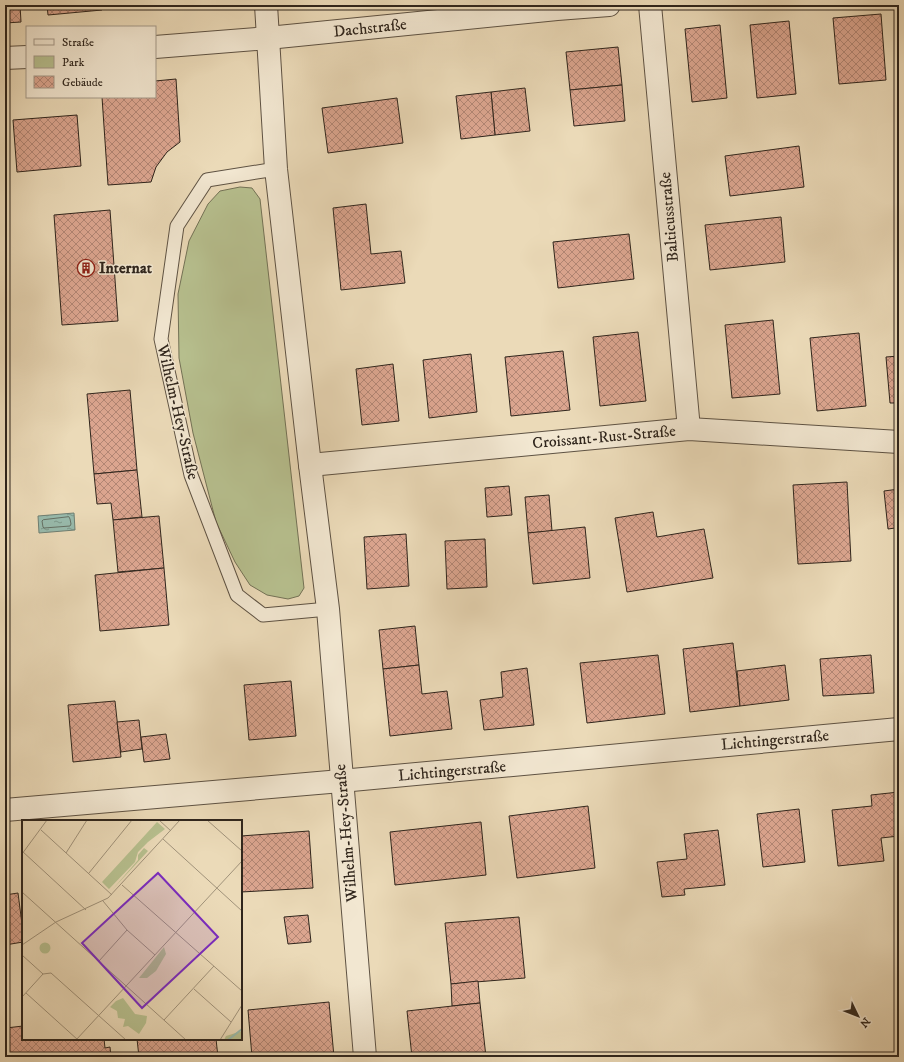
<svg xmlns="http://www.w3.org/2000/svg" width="904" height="1062" viewBox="0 0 904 1062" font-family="'IM FELL DW Pica',serif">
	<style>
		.park { fill: #b7c08f; stroke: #737256 }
		.water { fill: url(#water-ripples); stroke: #6e7f73 }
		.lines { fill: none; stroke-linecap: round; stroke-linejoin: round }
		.shore { stroke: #647064; stroke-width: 1 }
		.building { fill: url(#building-cross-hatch); stroke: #2f251c }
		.service-casing { stroke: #5e5243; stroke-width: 15 }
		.minor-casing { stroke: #5e5243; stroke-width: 24 }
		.service { stroke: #f2e7d1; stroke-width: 13 }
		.minor { stroke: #f2e7d1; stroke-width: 22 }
		.labels { text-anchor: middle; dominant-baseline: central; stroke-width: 3; stroke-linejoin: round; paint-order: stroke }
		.street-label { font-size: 16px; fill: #2f251c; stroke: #f2e7d1 }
		.poi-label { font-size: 16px; font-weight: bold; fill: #2f251c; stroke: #f2e7d1; text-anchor: start }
		.inset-river { fill: none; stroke: #98bbad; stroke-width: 2 }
		.inset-road { fill: none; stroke: #a0927a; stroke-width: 1 }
		.view { fill: #7b2cbf; fill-opacity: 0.15; stroke: #7b2cbf; stroke-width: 2 }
		.inset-edge { fill: none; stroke: #2f251c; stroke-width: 2 }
	</style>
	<defs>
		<pattern id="water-ripples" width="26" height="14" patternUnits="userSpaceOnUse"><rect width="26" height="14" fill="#98bbad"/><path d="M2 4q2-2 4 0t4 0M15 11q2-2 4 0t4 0" fill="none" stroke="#7c988c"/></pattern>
		<pattern id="building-cross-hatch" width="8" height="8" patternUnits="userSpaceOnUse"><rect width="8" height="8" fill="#dba58f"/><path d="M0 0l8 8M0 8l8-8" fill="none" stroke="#b28674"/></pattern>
	</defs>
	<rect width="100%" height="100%" fill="#ebdab8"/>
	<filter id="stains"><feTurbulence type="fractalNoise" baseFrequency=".005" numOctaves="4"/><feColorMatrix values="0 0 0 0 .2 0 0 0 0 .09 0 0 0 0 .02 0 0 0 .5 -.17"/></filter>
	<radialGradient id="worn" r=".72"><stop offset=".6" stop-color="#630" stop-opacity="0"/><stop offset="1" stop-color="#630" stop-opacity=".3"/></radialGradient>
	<!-- park -->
	<polygon class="park" points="240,187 252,188 260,199 304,588 299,596 288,599 267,595 250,585 235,562 216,522 193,433 179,358 178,294 189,241 208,204 220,191"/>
	<!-- water -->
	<polygon class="water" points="74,513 75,530 39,533 38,516"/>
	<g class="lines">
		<!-- shore -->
		<polygon class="shore" points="69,517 70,519 71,524 70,526 44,528 43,527 42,521 43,520"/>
	</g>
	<!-- building -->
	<g class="building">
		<polygon points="5,5 20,5 21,22 5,23"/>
		<polygon points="47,5 102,5 102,10 48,15"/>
		<polygon points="881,14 886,80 839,84 833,18"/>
		<polygon points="789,21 796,94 757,98 750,25"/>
		<polygon points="720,25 727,98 692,102 685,29"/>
		<polygon points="618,47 622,85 570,90 566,52"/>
		<polygon points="176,79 180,142 167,152 156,167 151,182 108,185 102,97 155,97 155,81"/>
		<polygon points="622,85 625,121 574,126 570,90"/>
		<polygon points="525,88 530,131 495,135 491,92"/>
		<polygon points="491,92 495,135 461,139 456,96"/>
		<polygon points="397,98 403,143 328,153 322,108"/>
		<polygon points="77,115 81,166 17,172 13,120"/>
		<polygon points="799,146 804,187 730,196 725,156"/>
		<polygon points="366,204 371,254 401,251 405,283 341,290 333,208"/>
		<polygon points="110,210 118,321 62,325 54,215"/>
		<polygon points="781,217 785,262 710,270 705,225"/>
		<polygon points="629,234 634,279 558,288 553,242"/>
		<polygon points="773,320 780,394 732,398 725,325"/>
		<polygon points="638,332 646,401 600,406 593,337"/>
		<polygon points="859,333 866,406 817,411 810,338"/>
		<polygon points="563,351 570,410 511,416 505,357"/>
		<polygon points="471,354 477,412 429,418 423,360"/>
		<polygon points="899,356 899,403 890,403 886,357"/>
		<polygon points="393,364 399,421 362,425 356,369"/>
		<polygon points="130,390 137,470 94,474 87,394"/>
		<polygon points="137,470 142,517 113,520 111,503 97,504 94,474"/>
		<polygon points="847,482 851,561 798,564 793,485"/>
		<polygon points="509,486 512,515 487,517 485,488"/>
		<polygon points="899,489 899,565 898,565 895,528 888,529 884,491"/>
		<polygon points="549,495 552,531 528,533 525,497"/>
		<polygon points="653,512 657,537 704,529 713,578 627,592 615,518"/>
		<polygon points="159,516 164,568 118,572 113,520"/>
		<polygon points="585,527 590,578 533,584 528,533"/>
		<polygon points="406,534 409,586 367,589 364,537"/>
		<polygon points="485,539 487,587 447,589 445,541"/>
		<polygon points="164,568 169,625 100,631 95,575"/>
		<polygon points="415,626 419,665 383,669 379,630"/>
		<polygon points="733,643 740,706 690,712 683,649"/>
		<polygon points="658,655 665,714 587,723 580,663"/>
		<polygon points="871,655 874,693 823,696 820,659"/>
		<polygon points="419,665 422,694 447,691 452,729 390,736 383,669"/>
		<polygon points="785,665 789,700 740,706 737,671"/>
		<polygon points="527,668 534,725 484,730 480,700 503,697 501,672"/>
		<polygon points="291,681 296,736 249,740 244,685"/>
		<polygon points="115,701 121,757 73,762 68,705"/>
		<polygon points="139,720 142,749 121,752 117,722"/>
		<polygon points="166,734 170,759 144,762 141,737"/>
		<polygon points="899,792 899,836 881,838 884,861 838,866 832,810 872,806 871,795"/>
		<polygon points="588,806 595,868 517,878 509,816"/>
		<polygon points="799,809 805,862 763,867 757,814"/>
		<polygon points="481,822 486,875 395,885 390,832"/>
		<polygon points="718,830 725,885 684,889 685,895 662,897 657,862 687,859 684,834"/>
		<polygon points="309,831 313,888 241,892 241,836"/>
		<polygon points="18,893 23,932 23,942 5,945 5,895"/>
		<polygon points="308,915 311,942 288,944 284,917"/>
		<polygon points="519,917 525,978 451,984 445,923"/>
		<polygon points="478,981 480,1003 452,1006 451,984"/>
		<polygon points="329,1002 334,1057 252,1057 248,1010"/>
		<polygon points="480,1003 486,1057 412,1057 407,1011"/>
		<polygon points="23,1026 23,1039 104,1039 105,1048 110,1047 111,1057 9,1057 6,1028"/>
		<polygon points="137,1039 216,1039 218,1057 139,1057"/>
	</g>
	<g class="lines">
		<defs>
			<polyline id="service" points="276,169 207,180 177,226 161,339 191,475 237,595 263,615 328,609"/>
			<g id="minor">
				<polyline points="266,5 276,169 310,465 328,609 365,1057"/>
				<polyline points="650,5 689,429"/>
				<polyline points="155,47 268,38 557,9 609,5"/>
				<polyline points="5,58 27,57"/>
				<polyline points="310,465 689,429 899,442"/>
				<polyline points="5,810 341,781 899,729"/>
			</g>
		</defs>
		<!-- service casing -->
		<use href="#service" class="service-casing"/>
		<!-- minor casing -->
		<use href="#minor" class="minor-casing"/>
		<!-- service -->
		<use href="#service" class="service"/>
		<!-- minor -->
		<use href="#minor" class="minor"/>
	</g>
	<!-- icons -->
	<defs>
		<symbol id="building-ring" viewBox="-11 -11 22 22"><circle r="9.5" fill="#f2e7d1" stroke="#8f2418" stroke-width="1.5"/><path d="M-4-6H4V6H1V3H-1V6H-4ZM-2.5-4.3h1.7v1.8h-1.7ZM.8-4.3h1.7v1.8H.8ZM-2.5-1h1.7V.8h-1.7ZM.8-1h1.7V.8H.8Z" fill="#8f2418"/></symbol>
	</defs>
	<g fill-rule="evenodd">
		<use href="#building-ring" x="76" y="258" width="20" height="20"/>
	</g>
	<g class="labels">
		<!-- street labels -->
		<g class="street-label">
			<text transform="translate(370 28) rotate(-6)">Dachstraße</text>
			<text transform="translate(669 217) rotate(-95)">Balticusstraße</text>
			<text transform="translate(178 412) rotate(77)">Wilhelm-Hey-Straße</text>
			<text transform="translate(604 437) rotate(-5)">Croissant-Rust-Straße</text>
			<text transform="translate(775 740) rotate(-5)">Lichtingerstraße</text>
			<text transform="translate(452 771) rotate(-5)">Lichtingerstraße</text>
			<text transform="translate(346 833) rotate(-95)">Wilhelm-Hey-Straße</text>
		</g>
		<!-- poi labels -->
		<g class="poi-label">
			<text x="99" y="268">Internat</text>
		</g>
	</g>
	<!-- overview -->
	<g transform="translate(22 820)">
		<rect width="220" height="220" fill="#ebdab8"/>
		<path d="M122 28 126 31 90 70 116 40V35Z" fill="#b7c08f"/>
		<path d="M17.5 128a5.5 5.5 0 1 1 11 0a5.5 5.5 0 1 1-11 0ZM101 178 113 194 125 196 124 203 117 214 106 206 101 207 103 199 96 198 95 191 88 187 94 181Z" fill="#b7c08f"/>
		<path d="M135 2 143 9 126 22 116 32 113 42 87 69 80 62ZM142 127 144 134 134 151 125 158H117ZM220 211V220H202L204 216Z" fill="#b7c08f"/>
		<path class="inset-river" d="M206 220 220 209"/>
		<path class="inset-road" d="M137 0 149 11M185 0 220 31M19 10 90 75M141 19 220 91M0 31 64 90M44 33 65 0M0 34 25 0M67 53 110 0M100 65 220 171M0 72 164 220M81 81 105 110 133 135M0 125 34 102 86 78 158 0M0 135 21 154 29 153 104 220M77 141 105 110M172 169 209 202M4 173 56 220M0 177 21 154M142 200 192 146M54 220 220 41M198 220 220 185"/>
		<path class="view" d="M136 53 196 117 120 188 60 123Z"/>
		<rect width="220" height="220" class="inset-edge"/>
	</g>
	<!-- margin -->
	<rect width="904" height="1062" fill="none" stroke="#ebdab8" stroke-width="20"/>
	<rect x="6" y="6" width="892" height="1050" fill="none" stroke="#2f251c" stroke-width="2"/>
	<rect x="10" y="10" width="884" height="1042" fill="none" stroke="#2f251c"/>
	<!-- legend -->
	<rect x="26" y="26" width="130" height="72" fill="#f2e7d1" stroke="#a49989"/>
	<rect x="34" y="39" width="20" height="6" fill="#f2e7d1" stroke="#a49989"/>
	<text x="62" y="46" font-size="12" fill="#2f251c">Straße</text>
	<rect x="34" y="56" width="20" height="12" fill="#b7c08f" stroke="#a49989"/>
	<text x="62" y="66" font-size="12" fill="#2f251c">Park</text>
	<rect x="34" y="76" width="20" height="12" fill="url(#building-cross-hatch)" stroke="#a49989"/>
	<text x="62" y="86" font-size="12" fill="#2f251c">Gebäude</text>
	<!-- north arrow -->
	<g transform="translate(858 1016) rotate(133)" stroke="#f2e7d1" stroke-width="3" paint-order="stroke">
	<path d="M0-3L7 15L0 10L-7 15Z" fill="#2f251c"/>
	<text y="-6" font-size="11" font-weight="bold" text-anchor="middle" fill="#2f251c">N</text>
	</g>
	<rect width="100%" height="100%" filter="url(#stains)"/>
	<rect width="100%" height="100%" fill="url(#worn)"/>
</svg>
